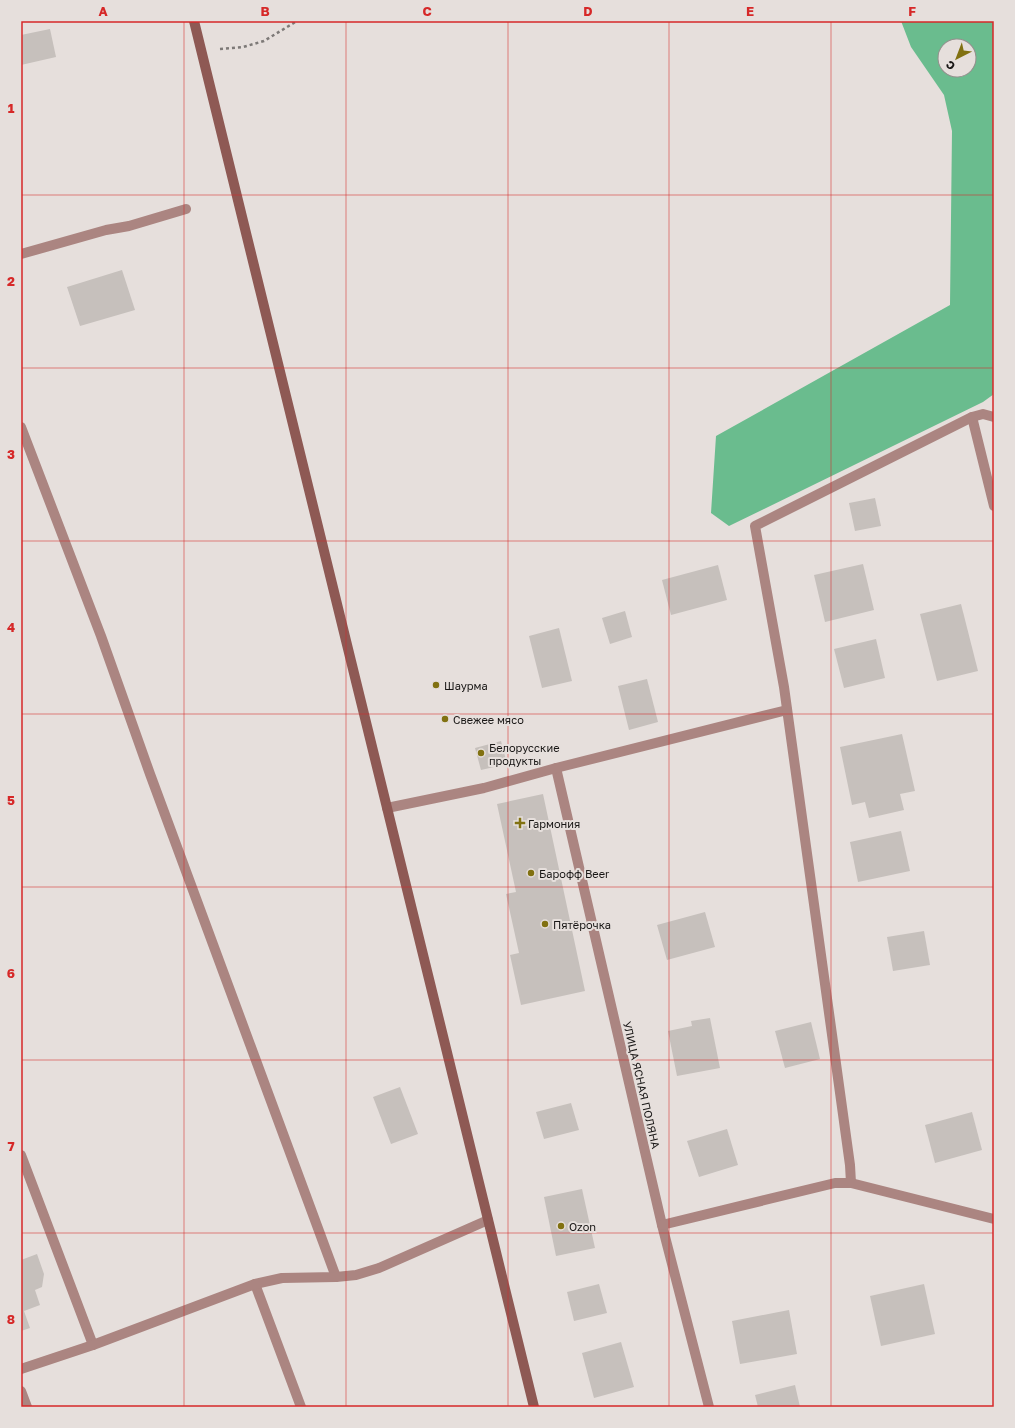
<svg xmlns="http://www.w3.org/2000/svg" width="1015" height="1428" viewBox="0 0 1015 1428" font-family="'Golos Text',sans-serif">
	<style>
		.forest { fill: #6abc8e; fill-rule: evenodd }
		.building { fill: #c6c0bc }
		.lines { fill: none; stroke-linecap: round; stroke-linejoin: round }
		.path { stroke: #7d7977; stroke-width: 2.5; stroke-dasharray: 3 3; stroke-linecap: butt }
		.lane { stroke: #ab8581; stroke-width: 10 }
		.secondary { stroke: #8e5954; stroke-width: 10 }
		.grid { fill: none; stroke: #d62828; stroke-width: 1; stroke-opacity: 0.55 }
		.poi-dot { fill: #817111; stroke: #e6dfdc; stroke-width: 1.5 }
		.labels { text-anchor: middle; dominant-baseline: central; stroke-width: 4; stroke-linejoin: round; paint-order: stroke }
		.poi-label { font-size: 11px; fill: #191716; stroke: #e6dfdc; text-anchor: start }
		.street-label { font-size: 11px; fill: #191716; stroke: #e6dfdc }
		.neatline { fill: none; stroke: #d62828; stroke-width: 1.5 }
		.grid-label { font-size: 13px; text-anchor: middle; font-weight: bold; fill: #d62828 }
	</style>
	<rect width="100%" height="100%" fill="#e6dfdc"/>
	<!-- forest -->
	<path class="forest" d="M901 21H994V394L983 402 729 526 711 513 716 436 950 305 952 131 944 95 911 47ZM945 46H969V70H945Z"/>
	<!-- building -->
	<g class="building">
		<polygon points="50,29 56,57 21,65 21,35"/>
		<polygon points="122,270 135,310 80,326 67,287"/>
		<polygon points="875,498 881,526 855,531 849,503"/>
		<polygon points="863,564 874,610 825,622 814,575"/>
		<polygon points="718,565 727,600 671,615 662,580"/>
		<polygon points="961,604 978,671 937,681 920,614"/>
		<polygon points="625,611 632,637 610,644 602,618"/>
		<polygon points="559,628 572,681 542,688 529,636"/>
		<polygon points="876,639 885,678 844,688 834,649"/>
		<polygon points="647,679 658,722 629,730 618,686"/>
		<polygon points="902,734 915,791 900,794 904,810 869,818 865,802 852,805 840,747"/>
		<polygon points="501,741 507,764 481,770 475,748"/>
		<polygon points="543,794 585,991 521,1005 510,955 519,953 506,894 516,892 497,804"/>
		<polygon points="901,831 910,871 858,882 850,842"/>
		<polygon points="705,912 715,947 667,960 657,925"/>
		<polygon points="924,931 930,965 893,971 887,937"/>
		<polygon points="710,1018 720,1068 677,1076 668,1031 692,1026 691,1021"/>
		<polygon points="811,1022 820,1059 785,1068 775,1031"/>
		<polygon points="400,1087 418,1134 391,1144 373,1097"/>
		<polygon points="571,1103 579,1130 544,1139 536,1112"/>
		<polygon points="972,1112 982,1150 935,1163 925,1125"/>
		<polygon points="727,1129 738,1165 699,1177 687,1141"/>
		<polygon points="582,1189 595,1248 556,1256 544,1197"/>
		<polygon points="37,1254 44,1274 42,1287 35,1290 40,1305 24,1311 30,1328 21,1331 21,1260"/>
		<polygon points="599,1284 607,1313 574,1321 567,1292"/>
		<polygon points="924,1284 935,1334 881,1346 870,1296"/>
		<polygon points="789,1310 797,1354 740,1364 732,1321"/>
		<polygon points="621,1342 634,1387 594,1398 582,1353"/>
		<polygon points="795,1385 800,1407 758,1407 755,1395"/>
	</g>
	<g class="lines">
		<!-- path -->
		<polyline class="path" points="220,49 243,47 264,41 297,21"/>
		<!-- lane -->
		<g class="lane">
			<polyline points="21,254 106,230 129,226 186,209"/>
			<polyline points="972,417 994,506"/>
			<polyline points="21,427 101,636 150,774 336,1277"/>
			<polyline points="556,768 662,1225 709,1407"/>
			<polyline points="387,808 484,788 556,768 787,710"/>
			<polyline points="21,1155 93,1345"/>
			<polyline points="851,1183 850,1165 784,687 755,526 972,417 983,414 994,417"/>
			<polyline points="662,1225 835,1183 851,1183 994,1219"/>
			<polyline points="255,1284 301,1407"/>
			<polyline points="21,1369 93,1345 255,1284 282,1278 336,1277 356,1275 379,1268 488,1220"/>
			<polyline points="21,1391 27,1407"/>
		</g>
		<!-- secondary -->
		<polyline class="secondary" points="194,21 534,1407"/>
	</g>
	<!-- grid -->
	<path class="grid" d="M184 21V1407M346 21V1407M508 21V1407M669 21V1407M831 21V1407M21 195H994M21 368H994M21 541H994M21 714H994M21 887H994M21 1060H994M21 1233H994"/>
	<!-- markers -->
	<g class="poi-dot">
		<circle cx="436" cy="685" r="4"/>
		<circle cx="445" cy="719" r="4"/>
		<circle cx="481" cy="753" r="4"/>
		<path d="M518 817h4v4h4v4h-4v4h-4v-4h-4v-4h4z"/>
		<circle cx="531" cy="873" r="4"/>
		<circle cx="545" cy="924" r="4"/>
		<circle cx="561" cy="1226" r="4"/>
	</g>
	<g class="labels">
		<!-- poi labels -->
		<g class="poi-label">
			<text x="444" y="685">Шаурма</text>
			<text x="453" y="719">Свежее мясо</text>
			<text x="489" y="747">Белорусские<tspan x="489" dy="13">продукты</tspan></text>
			<text x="528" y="823">Гармония</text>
			<text x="539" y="873">Барофф Beer</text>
			<text x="553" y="924">Пятёрочка</text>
			<text x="569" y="1226">Ozon</text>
		</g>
		<!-- street labels -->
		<g class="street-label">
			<text transform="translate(642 1085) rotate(77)">УЛИЦА ЯСНАЯ ПОЛЯНА</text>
		</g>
	</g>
	<!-- border -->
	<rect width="1015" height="1428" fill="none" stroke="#e6dfdc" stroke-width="44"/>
	<!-- north arrow -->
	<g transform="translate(957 58) rotate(222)"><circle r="19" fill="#e6dfdc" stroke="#948f8d"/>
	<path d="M0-3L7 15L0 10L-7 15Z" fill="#817111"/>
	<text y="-6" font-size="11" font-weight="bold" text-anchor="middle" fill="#191716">С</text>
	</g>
	<rect x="22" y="22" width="971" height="1384" class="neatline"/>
	<g class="grid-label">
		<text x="103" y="16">A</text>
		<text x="265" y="16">B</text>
		<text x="427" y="16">C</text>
		<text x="588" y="16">D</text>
		<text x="750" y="16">E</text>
		<text x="912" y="16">F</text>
		<text x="11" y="113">1</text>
		<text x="11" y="286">2</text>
		<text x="11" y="459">3</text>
		<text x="11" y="632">4</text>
		<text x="11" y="805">5</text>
		<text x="11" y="978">6</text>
		<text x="11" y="1151">7</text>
		<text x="11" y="1324">8</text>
	</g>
</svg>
